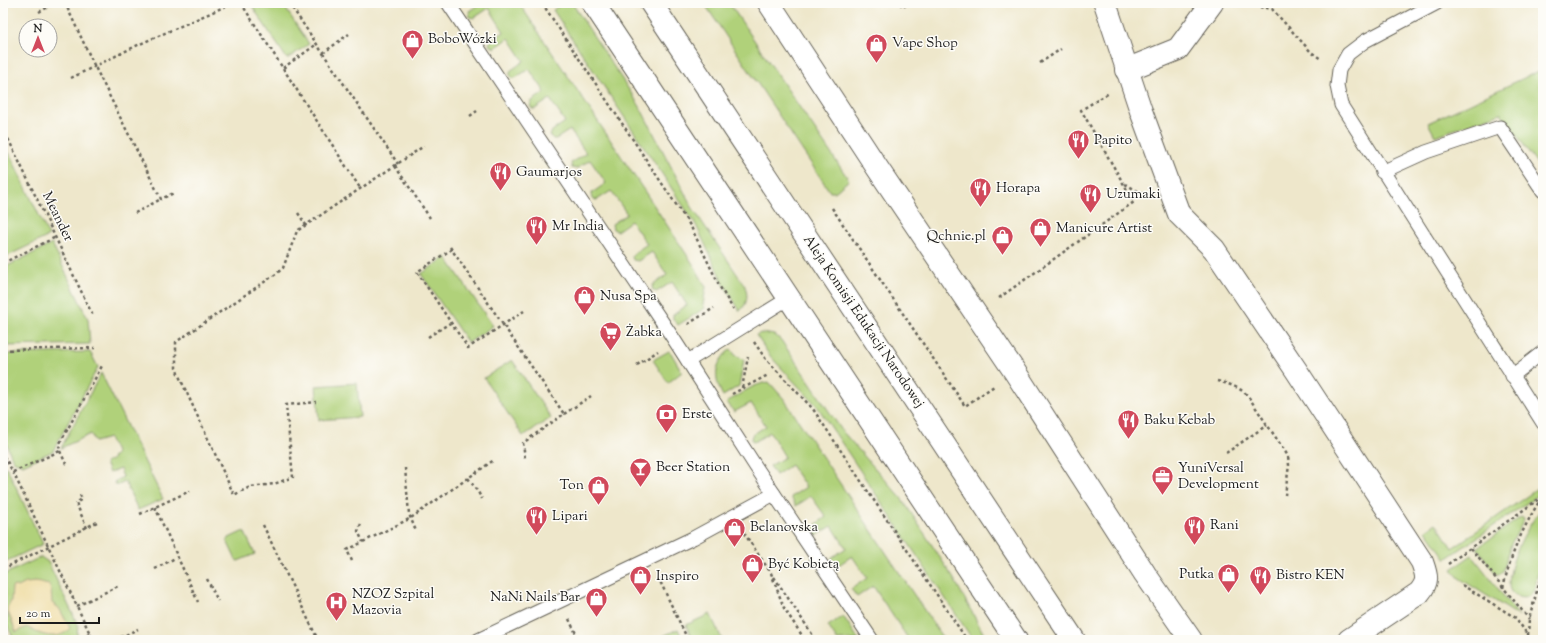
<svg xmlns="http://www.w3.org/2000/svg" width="1546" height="643" viewBox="0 0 1546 643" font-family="'Sorts Mill Goudy',serif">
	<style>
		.green { fill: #b0d17a; stroke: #66764b }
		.sand { fill: #eeda9e; stroke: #857b5d }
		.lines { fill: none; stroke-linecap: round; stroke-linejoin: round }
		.service-casing { stroke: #666359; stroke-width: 15 }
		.minor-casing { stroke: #666359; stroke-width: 24 }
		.tertiary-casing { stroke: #666359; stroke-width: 24 }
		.path { stroke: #666359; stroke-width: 2.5; stroke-dasharray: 3 3; stroke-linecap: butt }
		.service { stroke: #fff; stroke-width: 13 }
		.minor { stroke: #fff; stroke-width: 22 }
		.tertiary { stroke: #fff; stroke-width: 22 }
		.labels { text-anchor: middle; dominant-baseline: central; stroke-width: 3; stroke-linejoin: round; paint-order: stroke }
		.poi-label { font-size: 14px; fill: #1c1c1c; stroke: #fdfcf7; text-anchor: start }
		.street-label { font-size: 14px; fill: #1c1c1c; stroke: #fdfcf7 }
	</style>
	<rect width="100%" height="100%" fill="#fdfcf7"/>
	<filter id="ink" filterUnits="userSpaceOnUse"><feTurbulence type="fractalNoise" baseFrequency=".025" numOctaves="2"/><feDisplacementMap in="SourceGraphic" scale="8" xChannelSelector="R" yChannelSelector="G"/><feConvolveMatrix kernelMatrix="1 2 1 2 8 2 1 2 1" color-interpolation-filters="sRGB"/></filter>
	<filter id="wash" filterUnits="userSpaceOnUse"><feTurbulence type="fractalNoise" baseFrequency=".012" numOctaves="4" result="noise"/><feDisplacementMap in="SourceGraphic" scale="16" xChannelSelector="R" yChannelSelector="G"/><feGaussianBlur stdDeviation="0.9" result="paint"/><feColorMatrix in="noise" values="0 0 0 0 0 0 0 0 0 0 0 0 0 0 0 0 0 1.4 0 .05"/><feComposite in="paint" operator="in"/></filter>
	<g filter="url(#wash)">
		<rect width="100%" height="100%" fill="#eee7cb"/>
		<!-- green -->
		<g class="green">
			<polygon points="250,3 282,3 309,44 287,59"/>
			<polygon points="481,3 519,3 695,267 706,287 703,305 705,308 678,325 673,319 673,315 687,305 672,282 658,291 656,292 652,289 653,285 667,275 652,252 638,261 633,260 632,257 634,253 647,244 631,221 617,231 613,229 612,224 627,214 611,191 597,200 592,199 591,195 592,193 606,183 590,160 576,169 572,168 571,163 586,153 570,130 556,139 553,139 550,136 552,131 565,122 550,99 535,109 532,109 530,106 532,101 545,92 529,69 515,78 512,78 510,75 510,71 524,61 509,38 495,48 489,45 491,40 504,32 489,8 474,18 470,17 469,11"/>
			<path d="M563 3H572L639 105 692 207 745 286C748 296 748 303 740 311L724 285 696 225 553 10Z"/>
			<polygon points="704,3 729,3 849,180 835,192 830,192"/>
			<polygon points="1543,69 1543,172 1501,113 1435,136 1428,123"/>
			<polygon points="3,140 49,236 3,258 4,253"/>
			<polygon points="52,244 88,319 90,344 3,346 3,268"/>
			<polygon points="446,257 493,326 468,343 421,274"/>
			<polygon points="761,333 775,335 781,340 843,432 902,499 954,579 987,640 973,640 817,406 770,356 756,335"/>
			<path d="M731 349 735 355 744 360 739 386 723 396C713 378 714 362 731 349Z"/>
			<polygon points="669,351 671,353 682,372 668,383 653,360"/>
			<polygon points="90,352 98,367 53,451 23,465 13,461 6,443 3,444 3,354"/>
			<polygon points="512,360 551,418 523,436 484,378"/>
			<polygon points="101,373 163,499 138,510 125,482 116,486 114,482 123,477 120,469 109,473 105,463 113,459 112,457 117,454 109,438 95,442 91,434 61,448"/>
			<path d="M769 382 784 399 944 640H909L873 586 857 597 851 589 867 578 852 556 837 566 831 558 846 548 832 526 816 536 811 528 826 517 811 496 796 506 791 497 806 487 791 465 776 475 770 466 785 457 770 432 756 441 753 442 751 439 752 435 766 426 751 403 734 412 727 402C740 394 753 384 769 382Z"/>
			<polygon points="357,383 360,417 319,420 316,386"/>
			<polygon points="3,466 7,468 43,544 3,563"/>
			<polygon points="1543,485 1543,492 1446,559 1426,530 1436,523 1452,548"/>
			<path d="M1543 507C1543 521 1545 546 1543 559 1542 565 1539 571 1537 577 1536 581 1536 588 1533 592 1527 603 1509 597 1509 585 1510 557 1526 528 1543 507Z"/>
			<polygon points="1521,517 1523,518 1524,520 1511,544 1503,572 1501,574 1496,574 1477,548"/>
			<polygon points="244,531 255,554 238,561 236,560 227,541 229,538"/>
			<polygon points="1472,555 1519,616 1459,578 1452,569"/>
			<polygon points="41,557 48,562 78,625 77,635 65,640 14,640 5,620 8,616 7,613 3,611 3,575"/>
			<polygon points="710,614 722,639 693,640 686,625"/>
			<polygon points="843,616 859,640 837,640 828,626"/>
			<polygon points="678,629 683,640 655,640"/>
		</g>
		<!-- sand -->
		<path class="sand" d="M36 582 49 585 51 590 52 603 59 608 70 628C59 642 39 635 27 627L16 632 7 609 11 601 12 587 15 586 18 587 26 583Z"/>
	</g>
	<g filter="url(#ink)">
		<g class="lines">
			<defs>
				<g id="service">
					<polyline points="448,3 673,338 756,467 872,640"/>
					<polyline points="1437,3 1365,41 1348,54 1339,70 1337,86 1341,105 1543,423"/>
					<polyline points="1382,172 1426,152 1500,127 1543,191"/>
					<polyline points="688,361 789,298"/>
					<polyline points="1512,376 1543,352"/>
					<polyline points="478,640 693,538 774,494"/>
				</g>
				<g id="minor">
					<polyline points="769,3 878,169 1015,372 1145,574 1191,640"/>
					<path d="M1105 3 1141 111 1179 214 1214 249 1296 370 1422 562C1427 576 1429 581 1419 593L1349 640"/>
					<polyline points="1126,70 1178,49 1212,3"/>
				</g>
				<g id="tertiary">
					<polyline points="593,3 1016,640"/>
					<polyline points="651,3 1074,640"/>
				</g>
			</defs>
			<!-- service casing -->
			<use href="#service" class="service-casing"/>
			<!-- minor casing -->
			<use href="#minor" class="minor-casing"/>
			<!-- tertiary casing -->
			<use href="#tertiary" class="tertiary-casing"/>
			<!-- path -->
			<g class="path">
				<polyline points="65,3 95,67 161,199 174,193"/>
				<polyline points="241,3 360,188"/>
				<polyline points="289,3 398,164"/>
				<polyline points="542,3 691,227 720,287 733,309"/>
				<polyline points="900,3 903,7 909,3"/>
				<polyline points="1236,3 1272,9 1311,52 1321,59"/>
				<polyline points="39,12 55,3"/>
				<polyline points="323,53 349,34"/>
				<polyline points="1040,63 1061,49"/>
				<polyline points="283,68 317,44"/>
				<polyline points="71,78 140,44 233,3"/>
				<polyline points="470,116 477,111"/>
				<polyline points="3,128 93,316"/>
				<polyline points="395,166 430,218"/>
				<polyline points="1125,184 1145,195"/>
				<polyline points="832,208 965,406 994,386"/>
				<polyline points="135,213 161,199"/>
				<polyline points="298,213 306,225 424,146"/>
				<polyline points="306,225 297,231 283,268 276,274 176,342 176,368 179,376 234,495 250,487 274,484 293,477 286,405 316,402"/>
				<polyline points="450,247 564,414 523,443 525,458"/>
				<polyline points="452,249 417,272 468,348 524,311"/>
				<polyline points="3,263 56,237"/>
				<polyline points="999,298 1134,202 1081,110 1109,93"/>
				<polyline points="688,324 714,308"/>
				<polyline points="428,337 450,323"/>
				<polyline points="754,342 765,358 813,409 967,640"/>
				<polyline points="3,350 95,348"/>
				<polyline points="637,365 658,351"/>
				<path d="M1217 381C1229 384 1240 387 1248 396L1288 456 1289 465 1285 495"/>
				<polyline points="742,388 748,357"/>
				<polyline points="732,394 768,375"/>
				<polyline points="564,414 591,396"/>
				<polyline points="60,451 67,466"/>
				<polyline points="1226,453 1267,425"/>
				<polyline points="3,458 5,458 13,472 93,640"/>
				<polyline points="405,468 409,514 416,531"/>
				<polyline points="13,472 60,451 59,445 103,364"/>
				<polyline points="468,478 478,492 482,499"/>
				<polyline points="80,495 82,499 76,503 87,528"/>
				<polyline points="155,507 198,602"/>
				<polyline points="140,514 190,491"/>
				<polyline points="361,524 358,531 363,542"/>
				<polyline points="263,525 318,640"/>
				<polyline points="744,533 771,573 784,608 805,640"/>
				<polyline points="1471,548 1529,619"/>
				<polyline points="352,561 347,550 411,518 494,460"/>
				<polyline points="1448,564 1543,496"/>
				<polyline points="3,569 97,522"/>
				<polyline points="155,569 177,557"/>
				<polyline points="658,577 688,640"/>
				<polyline points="774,577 816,640"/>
				<polyline points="207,579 218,601"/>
				<polyline points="1462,585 1516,618 1531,640"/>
				<path d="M1503 588C1511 553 1522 530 1540 500"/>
				<polyline points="77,606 118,586"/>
				<polyline points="569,619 579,640"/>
				<polyline points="3,631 7,640"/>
				<polyline points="1528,635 1529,619 1543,570"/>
				<polyline points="76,640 90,634"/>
				<polyline points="115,640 138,629"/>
				<polyline points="1319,640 1325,636"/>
			</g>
			<!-- service -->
			<use href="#service" class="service"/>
			<!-- minor -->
			<use href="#minor" class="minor"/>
			<!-- tertiary -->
			<use href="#tertiary" class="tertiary"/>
		</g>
	</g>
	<!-- icons -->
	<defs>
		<symbol id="shop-pin" viewBox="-11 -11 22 30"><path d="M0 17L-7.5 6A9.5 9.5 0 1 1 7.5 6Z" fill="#d1495b" stroke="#fdfcf7"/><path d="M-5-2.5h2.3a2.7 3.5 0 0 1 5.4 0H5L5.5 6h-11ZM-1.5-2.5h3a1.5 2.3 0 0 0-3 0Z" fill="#fff"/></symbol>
		<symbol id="restaurant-pin" viewBox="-11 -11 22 30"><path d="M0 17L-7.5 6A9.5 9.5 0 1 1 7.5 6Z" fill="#d1495b" stroke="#fdfcf7"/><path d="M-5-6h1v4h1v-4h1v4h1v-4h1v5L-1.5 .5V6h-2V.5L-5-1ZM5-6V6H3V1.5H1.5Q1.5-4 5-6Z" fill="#fff"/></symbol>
		<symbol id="supermarket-pin" viewBox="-11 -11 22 30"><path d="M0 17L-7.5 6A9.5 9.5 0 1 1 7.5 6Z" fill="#d1495b" stroke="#fdfcf7"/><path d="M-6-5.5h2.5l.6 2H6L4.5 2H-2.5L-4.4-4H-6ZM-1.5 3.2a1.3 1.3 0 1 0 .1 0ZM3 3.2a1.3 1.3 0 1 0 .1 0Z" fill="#fff"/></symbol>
		<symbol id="bank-pin" viewBox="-11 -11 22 30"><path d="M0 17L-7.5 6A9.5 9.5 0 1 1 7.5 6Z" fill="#d1495b" stroke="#fdfcf7"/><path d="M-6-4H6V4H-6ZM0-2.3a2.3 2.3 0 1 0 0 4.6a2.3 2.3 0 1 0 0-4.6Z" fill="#fff"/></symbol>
		<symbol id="bar-pin" viewBox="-11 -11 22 30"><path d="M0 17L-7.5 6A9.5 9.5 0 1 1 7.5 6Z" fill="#d1495b" stroke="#fdfcf7"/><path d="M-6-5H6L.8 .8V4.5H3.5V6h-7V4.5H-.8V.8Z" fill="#fff"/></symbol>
		<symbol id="office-pin" viewBox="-11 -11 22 30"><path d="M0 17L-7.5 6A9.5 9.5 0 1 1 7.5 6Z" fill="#d1495b" stroke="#fdfcf7"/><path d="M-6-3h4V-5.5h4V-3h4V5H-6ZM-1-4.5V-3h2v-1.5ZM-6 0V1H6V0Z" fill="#fff"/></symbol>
		<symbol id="hospital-pin" viewBox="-11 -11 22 30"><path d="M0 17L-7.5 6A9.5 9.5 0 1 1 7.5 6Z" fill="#d1495b" stroke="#fdfcf7"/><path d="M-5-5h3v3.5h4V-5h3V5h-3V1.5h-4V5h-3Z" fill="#fff"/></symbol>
	</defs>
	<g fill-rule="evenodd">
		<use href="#shop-pin" x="400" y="28" width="25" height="34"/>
		<use href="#shop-pin" x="864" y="32" width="25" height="34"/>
		<use href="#restaurant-pin" x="1066" y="128" width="25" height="34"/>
		<use href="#restaurant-pin" x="488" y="160" width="25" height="34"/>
		<use href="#restaurant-pin" x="968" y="176" width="25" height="34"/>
		<use href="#restaurant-pin" x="1078" y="182" width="25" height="34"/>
		<use href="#restaurant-pin" x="524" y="214" width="25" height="34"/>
		<use href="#shop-pin" x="1028" y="216" width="25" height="34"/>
		<use href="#shop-pin" x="990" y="224" width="25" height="34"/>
		<use href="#shop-pin" x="572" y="284" width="25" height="34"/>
		<use href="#supermarket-pin" x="598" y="320" width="25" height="34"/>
		<use href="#bank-pin" x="654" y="402" width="25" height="34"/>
		<use href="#restaurant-pin" x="1116" y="408" width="25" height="34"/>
		<use href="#bar-pin" x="628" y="456" width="25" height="34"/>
		<use href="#office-pin" x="1150" y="464" width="25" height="34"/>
		<use href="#shop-pin" x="586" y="474" width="25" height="34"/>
		<use href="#restaurant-pin" x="524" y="504" width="25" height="34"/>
		<use href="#restaurant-pin" x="1182" y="514" width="25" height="34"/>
		<use href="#shop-pin" x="722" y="516" width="25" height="34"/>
		<use href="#shop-pin" x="740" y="552" width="25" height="34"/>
		<use href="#shop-pin" x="1216" y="562" width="25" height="34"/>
		<use href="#restaurant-pin" x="1248" y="564" width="25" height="34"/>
		<use href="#shop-pin" x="628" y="564" width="25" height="34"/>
		<use href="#shop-pin" x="584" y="586" width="25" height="34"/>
		<use href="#hospital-pin" x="324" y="590" width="25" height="34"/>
	</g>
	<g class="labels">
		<!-- poi labels -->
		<g class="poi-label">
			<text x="428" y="40">BoboWózki</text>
			<text x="892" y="44">Vape Shop</text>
			<text x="1094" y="141">Papito</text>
			<text x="516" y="173">Gaumarjos</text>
			<text x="996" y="189">Horapa</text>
			<text x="1106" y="195">Uzumaki</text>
			<text x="552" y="227">Mr India</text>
			<text x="1056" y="229">Manicure Artist</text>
			<text x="986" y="237" text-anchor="end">Qchnie.pl</text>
			<text x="600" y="297">Nusa Spa</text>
			<text x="626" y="333">Żabka</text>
			<text x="682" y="415">Erste</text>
			<text x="1144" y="421">Baku Kebab</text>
			<text x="656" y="468">Beer Station</text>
			<text x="1178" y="469">YuniVersal<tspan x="1178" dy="16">Development</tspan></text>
			<text x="584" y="486" text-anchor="end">Ton</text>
			<text x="552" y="517">Lipari</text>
			<text x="1210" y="526">Rani</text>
			<text x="750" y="528">Belanovska</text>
			<text x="768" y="565">Być Kobietą</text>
			<text x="1214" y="575" text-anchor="end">Putka</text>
			<text x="1276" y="576">Bistro KEN</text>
			<text x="656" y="577">Inspiro</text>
			<text x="352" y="595">NZOZ Szpital<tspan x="352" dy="16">Mazovia</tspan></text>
			<text x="580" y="598" text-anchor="end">NaNi Nails Bar</text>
		</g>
		<!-- street labels -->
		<g class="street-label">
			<text transform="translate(57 217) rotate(64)">Meander</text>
			<text transform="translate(863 322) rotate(56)">Aleja Komisji Edukacji Narodowej</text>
		</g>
	</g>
	<!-- margin -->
	<rect width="1546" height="643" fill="none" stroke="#fdfcf7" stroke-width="16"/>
	<!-- north arrow -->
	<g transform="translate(38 38)"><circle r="19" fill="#fdfcf7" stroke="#a3a29f"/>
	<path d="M0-3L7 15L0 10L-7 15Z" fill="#d1495b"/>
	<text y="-6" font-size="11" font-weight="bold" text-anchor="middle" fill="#1c1c1c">N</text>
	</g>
	<!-- scale -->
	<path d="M20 617v6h79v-6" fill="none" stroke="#1c1c1c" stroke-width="2"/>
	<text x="26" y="617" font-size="12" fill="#1c1c1c" stroke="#fdfcf7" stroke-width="3" paint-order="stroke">20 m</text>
</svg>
